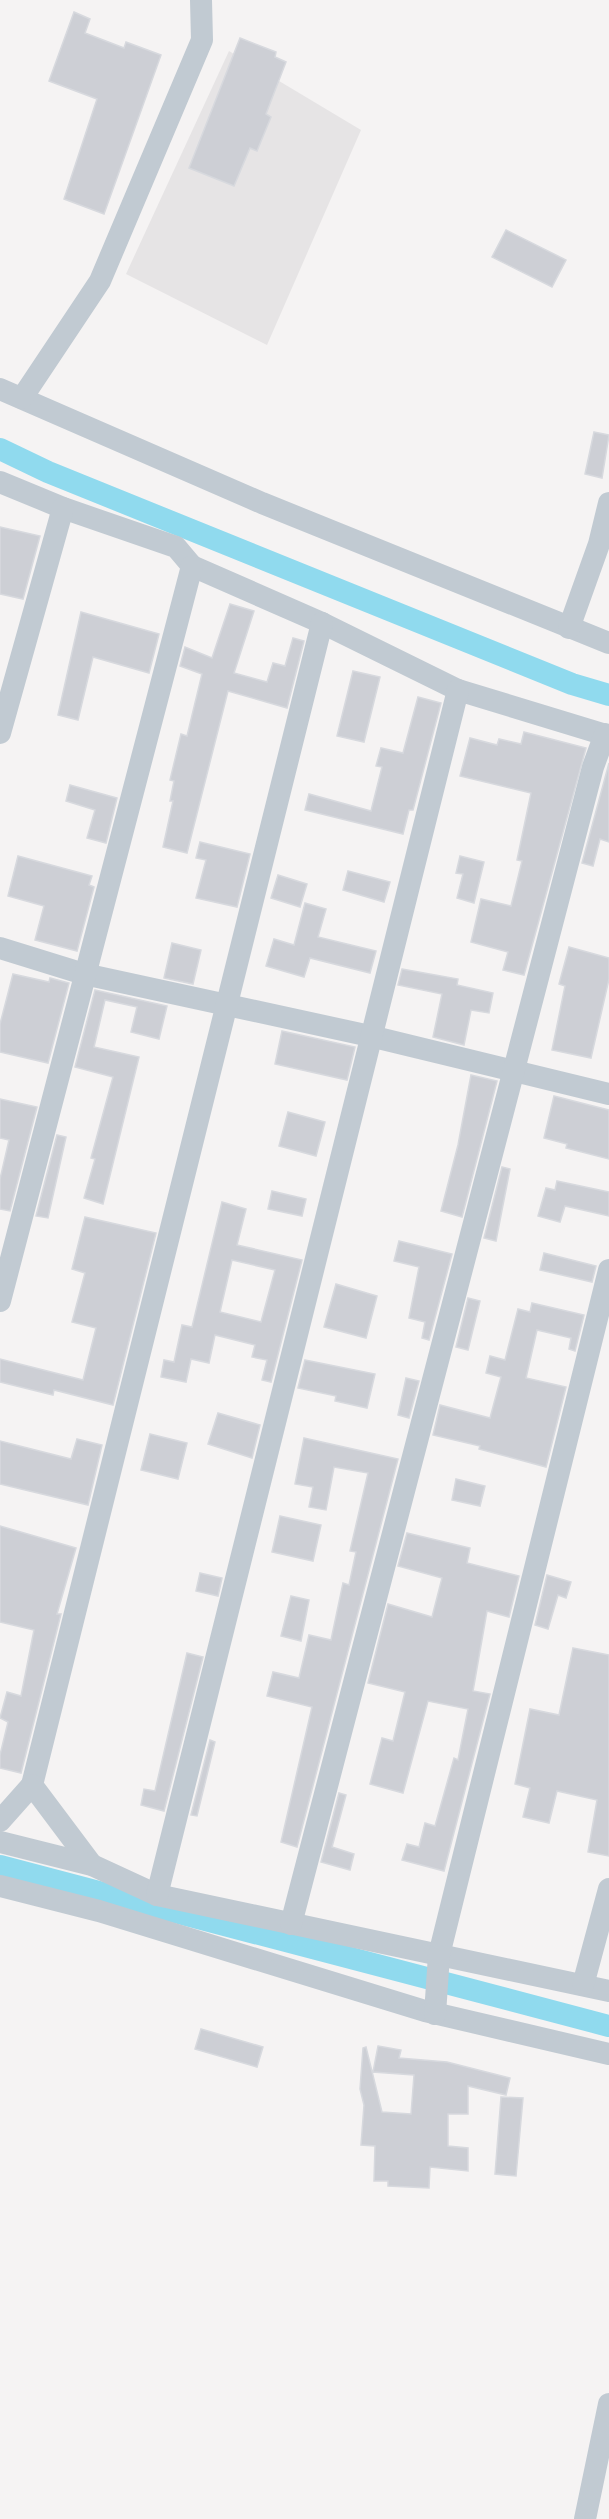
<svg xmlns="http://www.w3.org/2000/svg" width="609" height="2519" viewBox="0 0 609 2519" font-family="'Fira Sans Condensed',sans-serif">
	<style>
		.education { fill: #e6e4e5 }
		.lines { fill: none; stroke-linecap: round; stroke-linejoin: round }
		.canal { stroke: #90daee; stroke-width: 22 }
		.building { fill: #cdcfd5; stroke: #d7d9de; stroke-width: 1.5; fill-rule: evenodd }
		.minor { stroke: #c1cad2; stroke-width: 22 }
	</style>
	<rect width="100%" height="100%" fill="#f5f3f3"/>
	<!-- education -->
	<polygon class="education" points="229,51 361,130 267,345 126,274"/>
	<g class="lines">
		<!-- canal -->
		<g class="canal">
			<polyline points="0,449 48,472 572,684 609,695"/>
			<polyline points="0,1866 609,2026"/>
		</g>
	</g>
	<!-- building -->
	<g class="building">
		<polygon points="74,12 90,19 85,33 124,48 126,42 161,55 104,214 64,199 97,99 49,81"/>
		<polygon points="240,38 276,52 275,57 286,62 266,114 271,117 257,151 250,148 234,186 189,168"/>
		<polygon points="506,230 566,260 552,287 492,257"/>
		<polygon points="594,432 609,435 602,478 585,474"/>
		<polygon points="0,527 40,536 23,599 0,594"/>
		<polygon points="230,604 254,611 234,673 267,682 273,663 285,666 293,638 304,641 287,708 228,691 187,853 163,847 173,801 170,801 174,781 170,780 181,734 187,736 202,674 180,666 185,647 212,658"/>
		<polygon points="81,612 159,634 149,673 93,657 78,720 58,715"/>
		<polygon points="353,671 380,677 364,742 337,736"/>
		<polygon points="418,697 441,703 413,810 409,810 403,834 305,810 309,794 371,811 382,767 376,766 381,748 403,753"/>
		<polygon points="524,732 586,748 524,975 503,970 508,952 471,942 481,899 511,906 522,861 517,860 531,793 460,776 470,738 497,745 499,739 521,744"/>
		<polygon points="609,763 609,842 600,839 593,866 582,863"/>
		<polygon points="70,785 117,798 106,843 87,838 95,810 66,801"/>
		<polygon points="200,842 250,854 237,907 196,898 206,860 196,858"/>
		<polygon points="18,856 92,876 89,885 94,887 77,951 35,940 44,906 8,896"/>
		<polygon points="460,856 484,862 474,903 457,898 463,874 456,873"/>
		<polygon points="348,871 390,882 384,902 343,890"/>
		<polygon points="278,875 307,884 300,907 271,898"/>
		<polygon points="305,903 326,909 318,937 376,951 370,973 310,958 304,977 266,966 274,939 294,945"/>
		<polygon points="172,943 201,950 193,984 164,978"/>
		<polygon points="569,947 609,958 609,979 591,1058 552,1050 565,986 559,984"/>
		<polygon points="402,969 458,979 457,985 493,993 489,1013 471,1010 464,1045 433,1037 442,994 398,985"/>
		<polygon points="13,974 49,982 50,978 69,983 48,1063 0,1052 0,1024"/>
		<polygon points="95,990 167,1006 159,1039 131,1032 137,1007 105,1000 94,1047 139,1057 103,1204 84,1198 95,1159 91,1158 113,1077 75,1067"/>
		<polygon points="282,1031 355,1047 347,1080 275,1064"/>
		<polygon points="471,1075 497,1081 462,1217 441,1211 458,1145"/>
		<polygon points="554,1096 609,1110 609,1159 566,1148 567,1144 544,1138"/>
		<polygon points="0,1099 37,1107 10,1211 0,1209 0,1179 9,1140 0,1138"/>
		<polygon points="288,1112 325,1122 316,1156 279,1146"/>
		<polygon points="57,1135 66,1137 48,1218 36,1216"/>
		<polygon points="502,1167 510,1169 496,1241 484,1238"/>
		<polygon points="557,1181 609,1192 609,1216 565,1206 560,1222 538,1216 546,1188 555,1190"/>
		<polygon points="272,1191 306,1199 302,1216 268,1209"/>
		<path d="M222 1202 246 1209 237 1245 302 1260 271 1382 262 1380 267 1360 252 1357 255 1345 215 1335 209 1363 191 1359 186 1382 161 1377 164 1360 174 1362 182 1325 192 1327ZM232 1260 275 1270 261 1322 220 1312Z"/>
		<polygon points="85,1217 156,1233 113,1405 54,1390 53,1395 0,1382 0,1359 83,1380 96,1328 72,1322 85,1273 72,1269"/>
		<polygon points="399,1241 452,1254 429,1340 422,1338 425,1322 409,1318 419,1267 394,1261"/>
		<polygon points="544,1253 596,1266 592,1282 540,1270"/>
		<polygon points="336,1284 377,1296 366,1338 324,1327"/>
		<polygon points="468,1298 480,1301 468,1350 456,1347"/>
		<polygon points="532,1303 584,1315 575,1351 569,1349 571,1338 537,1330 526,1378 566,1387 546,1467 479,1449 480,1446 433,1435 440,1405 490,1418 501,1377 486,1373 490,1356 505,1360 518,1309 530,1312"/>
		<polygon points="305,1360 375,1374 367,1408 335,1401 336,1396 298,1388"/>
		<polygon points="406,1378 419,1381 409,1418 398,1415"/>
		<polygon points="218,1413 260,1425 252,1458 208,1444"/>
		<polygon points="150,1434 187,1443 178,1479 141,1470"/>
		<polygon points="304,1438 398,1459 297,1847 281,1842 312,1707 267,1696 273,1672 299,1678 309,1635 331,1640 343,1583 349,1585 356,1552 350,1551 368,1473 334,1467 326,1510 309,1507 313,1487 295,1484"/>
		<polygon points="77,1439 102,1445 88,1505 0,1484 0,1441 71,1459"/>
		<polygon points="456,1479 485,1486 480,1506 452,1500"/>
		<polygon points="280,1516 321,1525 313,1561 272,1552"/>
		<polygon points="0,1526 76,1548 57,1614 61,1614 21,1773 0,1768 0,1755 8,1722 0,1718 7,1692 21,1696 34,1630 0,1622"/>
		<polygon points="407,1533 470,1548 467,1563 519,1576 509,1617 487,1611 473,1691 490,1694 444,1871 402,1860 407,1844 419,1847 425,1823 435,1826 454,1758 458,1760 468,1709 428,1701 403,1793 370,1784 382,1738 393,1741 405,1692 368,1683 388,1604 432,1617 442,1578 398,1566"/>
		<polygon points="200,1573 222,1578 218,1596 196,1591"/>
		<polygon points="547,1575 571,1582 566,1598 558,1595 548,1629 535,1625"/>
		<polygon points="291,1596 309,1600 301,1641 281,1636"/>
		<polygon points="573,1648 609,1655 609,1856 588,1852 597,1800 557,1791 549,1823 523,1817 530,1788 515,1784 530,1709 559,1715"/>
		<polygon points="187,1653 203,1657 164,1811 141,1805 144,1789 155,1791"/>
		<polygon points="210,1740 215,1742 197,1816 191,1815"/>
		<polygon points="339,1793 346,1795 332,1847 354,1854 350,1870 321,1862"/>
		<polygon points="201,2029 263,2047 257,2067 195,2049"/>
		<polygon points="378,2046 401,2050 399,2058 447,2062 510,2078 506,2095 468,2086 468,2114 448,2114 448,2146 468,2148 468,2171 430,2167 429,2188 388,2186 388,2181 374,2181 375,2146 361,2145 364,2105 360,2089 363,2048 366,2047 382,2112 411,2114 414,2075 373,2072"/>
		<polygon points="501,2097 523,2098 516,2176 495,2174"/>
	</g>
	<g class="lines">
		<!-- minor -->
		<g class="minor">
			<polyline points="0,389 262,503 609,643"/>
			<polyline points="22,398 100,281 202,40 201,0"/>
			<polyline points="0,482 63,508 176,547 192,566 322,623 458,690 609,736"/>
			<polyline points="569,628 599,544 609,503"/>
			<polyline points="0,733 63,508"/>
			<polyline points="0,948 84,974 370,1036 609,1094"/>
			<polyline points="0,1301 192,566"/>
			<polyline points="32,1785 322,623"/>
			<polyline points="0,1821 32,1785 92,1865"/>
			<polyline points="0,1842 92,1865 157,1895 609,1991"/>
			<polyline points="0,1886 99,1911 425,2011 609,2054"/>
			<polyline points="157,1895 458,690"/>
			<polyline points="291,1924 593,767 605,734"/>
			<polyline points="583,1985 609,1889"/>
			<polyline points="435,2014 439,1955 609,1270"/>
			<polyline points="585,2519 609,2404"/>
		</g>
	</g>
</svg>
